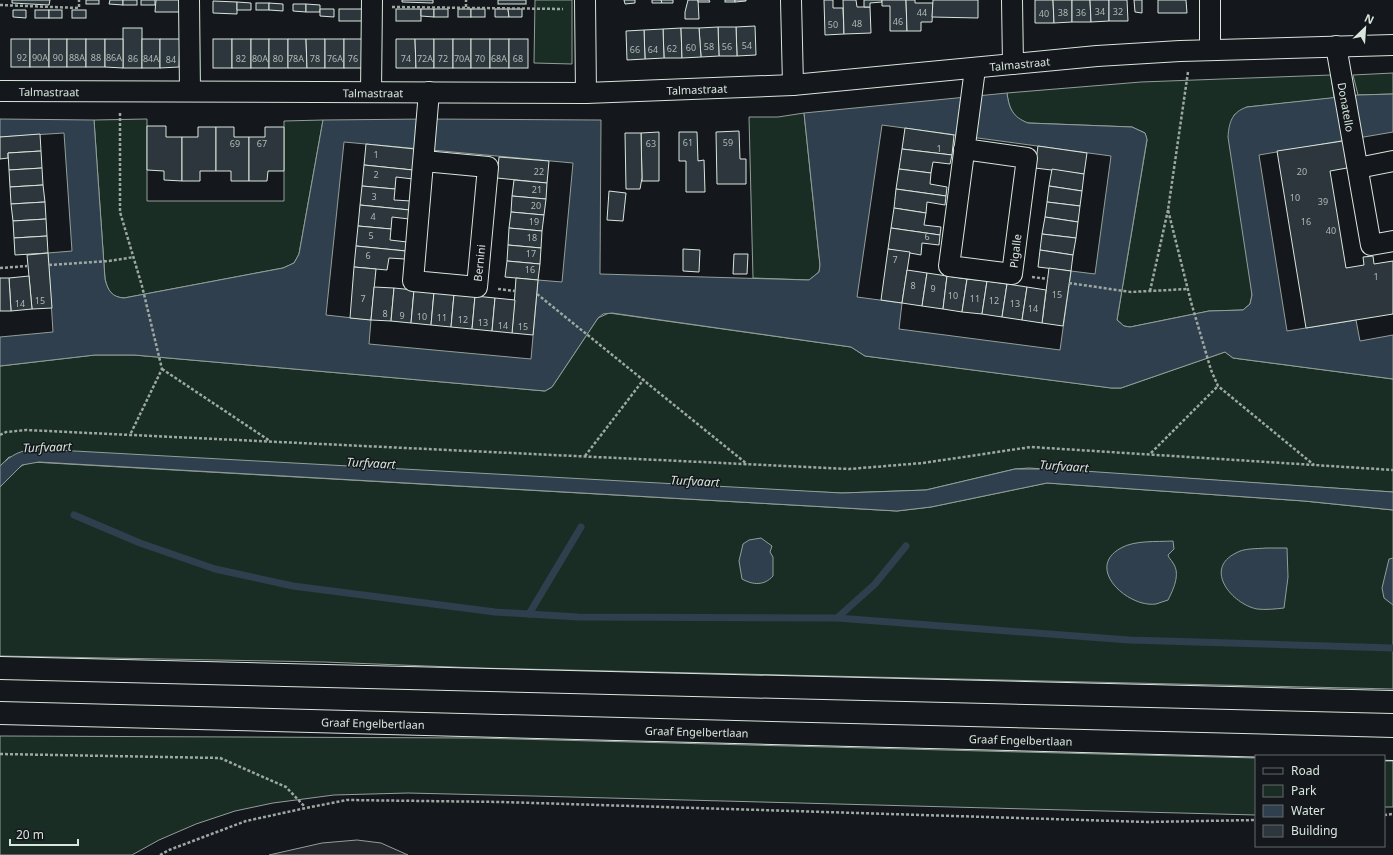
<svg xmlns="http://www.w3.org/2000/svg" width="1393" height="855" viewBox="0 0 1393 855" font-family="'Noto Sans',sans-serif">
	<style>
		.green { fill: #1a2d24; stroke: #939e99 }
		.parking { fill: #24282b; stroke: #939e99 }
		.water { fill: #2f3f4d; stroke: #939e99; fill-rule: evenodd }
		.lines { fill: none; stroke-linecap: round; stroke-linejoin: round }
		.stream { stroke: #2f3f4d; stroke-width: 7 }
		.building { fill: #2c363c; stroke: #d8e6dc }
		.street-casing { stroke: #d8e6dc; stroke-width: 22 }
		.primary-casing { stroke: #d8e6dc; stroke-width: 24 }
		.path { stroke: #9da8a2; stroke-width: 2.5; stroke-dasharray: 3 2; stroke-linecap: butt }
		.street { stroke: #14181c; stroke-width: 20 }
		.primary { stroke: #14181c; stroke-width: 22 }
		.labels { text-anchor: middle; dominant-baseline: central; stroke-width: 3; stroke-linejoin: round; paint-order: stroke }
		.number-label { font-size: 9px; fill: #adbab4 }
		.street-label { font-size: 11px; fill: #d8e6dc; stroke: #14181c }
		.water-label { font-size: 12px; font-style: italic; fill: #d8e6dc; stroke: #14181c }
	</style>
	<rect width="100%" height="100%" fill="#14181c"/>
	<!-- green -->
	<g class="green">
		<polygon points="535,0 572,0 572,64 534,63"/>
		<polygon points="1393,73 1393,94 1358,95 1353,75"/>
		<path d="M1331 75 1334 98 1247 107 1234 115 1252 295 1250 304 1243 310 1209 311 1130 327 1124 326 1117 320 1147 140 1145 133 1132 127 1028 123C1013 118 1009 109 1007 93L1141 82Z"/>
		<polygon points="804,113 820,265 819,272 809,280 753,278 749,117 778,117"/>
		<path d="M147 119V201H284V121L323 120 299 254 294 263 283 268 124 298C111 297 108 291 105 279L94 120Z"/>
		<polygon points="609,313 851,347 865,356 1112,388 1121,388 1225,352 1233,358 1393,379 1393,492 1029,468 1015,469 926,490 842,493 9,457 0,466 0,366 95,355 134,355 545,391 552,387 598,318"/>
		<path d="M32 462 897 511 931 507 1047 483 1304 501 1393 510V689L479 668 324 662 0 656V487C10 477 18 464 32 462Z"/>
		<polygon points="0,736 476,738 1256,758 1256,815 533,796 408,793 334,795 273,803 235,811 196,824 159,840 132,855 0,855"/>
		<rect x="1384" y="761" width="9" height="46"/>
	</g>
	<!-- parking -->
	<polygon class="parking" points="357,840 381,843 408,855 269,855 322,843"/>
	<!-- water -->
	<g class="water">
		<path d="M1007 93C1009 109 1013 117 1028 123L1132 127 1145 133 1147 139 1117 320 1124 326 1130 327 1209 311 1243 310 1250 304 1252 295 1228 137C1229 122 1232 112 1247 107L1358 95 1393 94V132L1259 155 1287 331 1356 320 1360 341 1393 335V379L1233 358 1225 352 1121 388H1111L865 356 851 347 612 313 603 314 598 318 552 387 545 391 134 355H95L0 366V337L53 332 48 253 72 251 64 133 0 137V119L94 120 105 279C108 291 112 297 124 298L283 268 294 263 299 254 323 120 427 119 601 120 600 274 809 280 819 272 820 265 804 113ZM882 125 1111 156 1095 274 1071 271 1060 350 899 329 902 303 857 297ZM344 142 573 163 562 282 538 280 531 359 369 344 371 320 326 315Z"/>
		<path d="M38 449 842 493 926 490 1015 469H1054L1393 492V510L1304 501 1047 483 931 507 897 511 39 462 22 465 0 487V466C12 454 21 450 38 449Z"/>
		<path d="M761 538 772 546 770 552 773 557V576C764 586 753 585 742 579L739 561 743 544 749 540Z"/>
		<path d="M1173 541 1174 549 1168 555C1169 559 1171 559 1173 563 1181 574 1173 590 1168 600 1164 601 1160 603 1156 604 1128 608 1084 568 1121 548 1135 540 1156 542 1173 541Z"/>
		<path d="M1266 548H1287L1288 577 1284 608C1275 609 1266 610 1257 609 1232 604 1203 569 1236 553 1244 548 1256 549 1266 548Z"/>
		<polygon points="1393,558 1393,605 1384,598 1382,588 1389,559"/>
	</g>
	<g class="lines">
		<!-- stream -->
		<g class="stream">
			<polyline points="74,515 140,543 215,569 293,586 495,612 578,617 837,618 1129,640 1393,648"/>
			<polyline points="529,614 581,527"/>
			<polyline points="837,618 875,584 906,546"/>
		</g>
	</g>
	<!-- building -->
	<g class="building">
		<polygon points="12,0 50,0 49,5 12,3"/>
		<rect x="86" y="0" width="13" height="4"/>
		<polygon points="110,0 123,0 123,5 109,4"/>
		<rect x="123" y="0" width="14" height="5"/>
		<rect x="141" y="0" width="14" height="5"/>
		<polygon points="156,0 180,0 180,12 155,12"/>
		<polygon points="402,0 433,0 433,3 402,2"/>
		<rect x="498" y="0" width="28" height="4"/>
		<polygon points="624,0 635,0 635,3 625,4"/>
		<polygon points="652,0 661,0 662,3 652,3"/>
		<polygon points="661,0 673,0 673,3 662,3"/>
		<polygon points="688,0 698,0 699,19 685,19 685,12"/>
		<polygon points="698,0 709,0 710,2 698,2"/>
		<rect x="725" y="0" width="10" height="2"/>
		<polygon points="735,0 746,0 746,1 735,2"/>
		<polygon points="824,0 833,0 833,8 843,8 844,34 825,35"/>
		<polygon points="843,0 856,0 857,7 870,7 871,33 844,34"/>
		<polygon points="864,0 882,0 882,2 870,3 870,7 864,7"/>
		<polygon points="882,0 906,0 907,31 890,31 890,6 882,6"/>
		<polygon points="906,0 915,0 915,3 933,3 932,22 921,22 921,31 907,31"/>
		<polygon points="933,0 978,0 978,18 932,17"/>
		<polygon points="1035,0 1053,0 1054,23 1035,23"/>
		<polygon points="1053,0 1072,0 1072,22 1054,23"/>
		<polygon points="1072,0 1090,0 1091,22 1072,22"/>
		<polygon points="1090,0 1109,0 1109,21 1091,22"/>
		<polygon points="1109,0 1127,0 1128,21 1109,21"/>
		<polygon points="1134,0 1142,0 1142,13 1135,12"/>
		<polygon points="1158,0 1186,0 1187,13 1158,13"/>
		<polygon points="213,1 237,2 237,14 213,13"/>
		<polygon points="237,2 251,3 251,10 237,10"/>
		<rect x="256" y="3" width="13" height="7"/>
		<polygon points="269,3 283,4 283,11 269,10"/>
		<polygon points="293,4 306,4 306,12 293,11"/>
		<polygon points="306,4 320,5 320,12 306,12"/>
		<polygon points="320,9 334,9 334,17 320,16"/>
		<rect x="339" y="9" width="24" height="12"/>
		<rect x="396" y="9" width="25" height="12"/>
		<polygon points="421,9 434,9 434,17 421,16"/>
		<rect x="434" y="9" width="14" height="8"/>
		<rect x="458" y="9" width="13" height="8"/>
		<rect x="471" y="9" width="14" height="8"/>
		<polygon points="495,9 508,9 509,17 495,17"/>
		<polygon points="508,9 522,9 522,17 509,17"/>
		<polygon points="13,10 26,10 26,18 13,17"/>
		<rect x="35" y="10" width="14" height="8"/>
		<rect x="49" y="10" width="13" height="8"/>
		<rect x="72" y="10" width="14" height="8"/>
		<polygon points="755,26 756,55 737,56 736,27"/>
		<polygon points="718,27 736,27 737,56 719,56"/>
		<polygon points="718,27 719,56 701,57 699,28"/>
		<rect x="123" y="28" width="19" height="40"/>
		<polygon points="681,28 682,58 664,58 663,29"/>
		<polygon points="681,28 699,28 701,57 682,58"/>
		<polygon points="663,29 664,58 645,59 644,30"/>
		<polygon points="644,30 645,59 627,60 626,31"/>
		<rect x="11" y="39" width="19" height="28"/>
		<rect x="30" y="39" width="19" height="28"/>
		<rect x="49" y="39" width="18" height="28"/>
		<rect x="67" y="39" width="19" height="28"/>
		<rect x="86" y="39" width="19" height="28"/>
		<polygon points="105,39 123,39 123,68 105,67"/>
		<rect x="142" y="39" width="18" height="29"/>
		<polygon points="160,39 180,39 179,67 160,68"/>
		<rect x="213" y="39" width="19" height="29"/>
		<rect x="232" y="39" width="19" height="29"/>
		<rect x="251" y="39" width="18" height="29"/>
		<rect x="269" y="39" width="19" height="29"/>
		<polygon points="288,39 306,39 307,68 288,68"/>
		<polygon points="306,39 325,39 325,68 307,68"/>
		<rect x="325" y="39" width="19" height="29"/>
		<rect x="344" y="39" width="19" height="29"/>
		<polygon points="396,39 415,39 416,68 396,68"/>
		<polygon points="415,39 434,39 434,68 416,68"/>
		<rect x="434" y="39" width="19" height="29"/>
		<rect x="453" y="39" width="18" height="29"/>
		<rect x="471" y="39" width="19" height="29"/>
		<rect x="490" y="39" width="19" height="29"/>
		<rect x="509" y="39" width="19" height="29"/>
		<polygon points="147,126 166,126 166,137 182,137 182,181 164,180 164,171 147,170"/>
		<polygon points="198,127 216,127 216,171 200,171 200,181 182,181 182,137 198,137"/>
		<polygon points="216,127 234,127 234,137 249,137 249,181 231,181 231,171 216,171"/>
		<polygon points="265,127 284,127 284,171 268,171 267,181 249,181 249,137 265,137"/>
		<polygon points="905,128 954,135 952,155 902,149"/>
		<polygon points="739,131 740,159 746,159 746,184 717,184 716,132"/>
		<polygon points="659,132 659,181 642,181 641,133"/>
		<polygon points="679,132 697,132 698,161 704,160 705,192 686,192 686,161 679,161"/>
		<polygon points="625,133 641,133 642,178 640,189 626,189"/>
		<polygon points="40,134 41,151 8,153 8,158 0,159 0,137"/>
		<polygon points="1343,141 1347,168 1330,171 1346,268 1364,265 1363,257 1373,256 1374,264 1393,261 1393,314 1306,328 1277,151"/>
		<polygon points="366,144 415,149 413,170 364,165"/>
		<polygon points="1038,146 1087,153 1084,174 1035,168"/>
		<polygon points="902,149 952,155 950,164 933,162 931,173 899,169"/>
		<polygon points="41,151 42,168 9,170 8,153"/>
		<polygon points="499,157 549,161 547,183 497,178"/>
		<polygon points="364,165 413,170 413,179 396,177 395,189 362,186"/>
		<polygon points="42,168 43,185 10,187 9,170"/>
		<polygon points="899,169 931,173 930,184 947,187 946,196 896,189"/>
		<polygon points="1052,169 1084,174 1082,191 1049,186"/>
		<polygon points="514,180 547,183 546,199 512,196"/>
		<polygon points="43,185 45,202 11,204 10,187"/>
		<polygon points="362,186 395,189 394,200 411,201 410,210 360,205"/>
		<polygon points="1049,186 1082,191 1080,206 1047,202"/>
		<polygon points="896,189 946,196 945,205 927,202 926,213 894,208"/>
		<polygon points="609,191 626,193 623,221 607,220"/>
		<polygon points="512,196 546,199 544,215 511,212"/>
		<polygon points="45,202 46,219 13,221 11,204"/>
		<polygon points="1047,202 1080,206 1078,222 1045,217"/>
		<polygon points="360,205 410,210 409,219 392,217 391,229 358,226"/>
		<polygon points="894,208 926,213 924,225 941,227 940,235 891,228"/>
		<polygon points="511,212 544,215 542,231 509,228"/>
		<polygon points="1045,217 1078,222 1076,238 1042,234"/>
		<polygon points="46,219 47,236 14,238 13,221"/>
		<polygon points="358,226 391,229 390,240 407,242 406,251 356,246"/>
		<polygon points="509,228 542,231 541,248 508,245"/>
		<polygon points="891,228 940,235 939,245 922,243 921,255 888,249"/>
		<polygon points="1042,234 1076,238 1073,255 1040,250"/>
		<polygon points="47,236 48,253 15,255 14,238"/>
		<polygon points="508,245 541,248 540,264 507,261"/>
		<polygon points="356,246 406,251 405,259 389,258 387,270 354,267"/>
		<polygon points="683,249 700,250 699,272 683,271"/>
		<polygon points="888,249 910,252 902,303 881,300"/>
		<polygon points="1040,250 1073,255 1071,271 1038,267"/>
		<polygon points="48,253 52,308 32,309 27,255"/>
		<polygon points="734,254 748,254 747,274 733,274"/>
		<polygon points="507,261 540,264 538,280 505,277"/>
		<polygon points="354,267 376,269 371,320 350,318"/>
		<polygon points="1049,268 1071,271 1063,326 1042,323"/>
		<polygon points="907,270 927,273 922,306 902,303"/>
		<polygon points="927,273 947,276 943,309 922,306"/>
		<polygon points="29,276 32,309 11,311 9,278"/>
		<polygon points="947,276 967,279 962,312 943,309"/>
		<polygon points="0,278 9,278 11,311 0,311"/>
		<polygon points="516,278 538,280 533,335 512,333"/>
		<polygon points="967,279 987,281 982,314 962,312"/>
		<polygon points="987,281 1007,284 1002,317 982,314"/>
		<polygon points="1007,284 1027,287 1022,320 1002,317"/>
		<polygon points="374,287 394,288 391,321 371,320"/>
		<polygon points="1027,287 1046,290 1042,323 1022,320"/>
		<polygon points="394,288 414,290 411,323 391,321"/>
		<polygon points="414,290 434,292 431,325 411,323"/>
		<polygon points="434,292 454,294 451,327 431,325"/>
		<polygon points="454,294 475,296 472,329 451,327"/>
		<polygon points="475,296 495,298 492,331 472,329"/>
		<polygon points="495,298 515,300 512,333 492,331"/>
	</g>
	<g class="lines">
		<defs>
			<g id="street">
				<polyline points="189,0 190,91"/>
				<polyline points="585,0 586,93"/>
				<polyline points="791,0 793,85"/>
				<polyline points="1012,0 1013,64"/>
				<polyline points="1210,0 1210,50"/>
				<path id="s1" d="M1336 46 1371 245 1393 241"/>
				<path id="s2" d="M0 91 586 93 793 85 1097 56 1180 51 1393 45"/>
				<polyline points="371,92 372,0"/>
				<polyline points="964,149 1027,158 1012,274 949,266 975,69"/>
				<polyline points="424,161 488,167 477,287 413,281 429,92"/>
				<polyline points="1358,168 1393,161"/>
			</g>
			<g id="primary">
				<polyline points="0,668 1393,702"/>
				<path id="s3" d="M0 713 1393 749"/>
			</g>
		</defs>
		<!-- street casing -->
		<use href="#street" class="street-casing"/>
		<!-- primary casing -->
		<use href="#primary" class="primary-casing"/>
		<!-- path -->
		<g class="path">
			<polyline points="0,5 79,8 79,0"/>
			<polyline points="392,7 563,9"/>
			<polyline points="466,7 466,0"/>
			<polyline points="1188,72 1168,210 1191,302 1211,370 1218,386 1314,465"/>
			<polyline points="120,113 120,212 142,286 162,369 130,435"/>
			<polyline points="49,265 109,261 134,257"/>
			<polyline points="0,268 27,266"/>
			<polyline points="1032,277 1048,279"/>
			<polyline points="1069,283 1131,292 1188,289"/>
			<polyline points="498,289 515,291"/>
			<polyline points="1150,291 1168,210"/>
			<polyline points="537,294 747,464"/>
			<polyline points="162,369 270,441"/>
			<polyline points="0,435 6,432 26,430 849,469 923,463 1031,447 1393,470"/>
			<polyline points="1151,453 1218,386"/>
			<polyline points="585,456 644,379"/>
			<polyline points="0,754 220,758 286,787 305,807"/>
			<polyline points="1384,815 1393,814"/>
			<polyline points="160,855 169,850 246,821 306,808 347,800 502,802 1148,822 1256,820"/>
		</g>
		<!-- street -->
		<use href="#street" class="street"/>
		<!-- primary -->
		<use href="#primary" class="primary"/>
	</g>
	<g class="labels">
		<!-- number labels -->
		<g class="number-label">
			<text x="1100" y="11">34</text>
			<text x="1118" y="11">32</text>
			<text x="922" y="12">44</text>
			<text x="1063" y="12">38</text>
			<text x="1081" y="12">36</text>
			<text x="1044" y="13">40</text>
			<text x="898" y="21">46</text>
			<text x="857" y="23">48</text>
			<text x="833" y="24">50</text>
			<text x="747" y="45">54</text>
			<text x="709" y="46">58</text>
			<text x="727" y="46">56</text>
			<text x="691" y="47">60</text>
			<text x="672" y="48">62</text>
			<text x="635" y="49">66</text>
			<text x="653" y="49">64</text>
			<text x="22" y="57">92</text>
			<text x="40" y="57">90A</text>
			<text x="58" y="57">90</text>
			<text x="77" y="57">88A</text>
			<text x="96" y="57">88</text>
			<text x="114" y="57">86A</text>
			<text x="133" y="58">86</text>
			<text x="151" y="58">84A</text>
			<text x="241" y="58">82</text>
			<text x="260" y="58">80A</text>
			<text x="278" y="58">80</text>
			<text x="296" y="58">78A</text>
			<text x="315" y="58">78</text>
			<text x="335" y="58">76A</text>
			<text x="353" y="58">76</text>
			<text x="406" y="58">74</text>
			<text x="425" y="58">72A</text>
			<text x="443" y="58">72</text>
			<text x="462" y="58">70A</text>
			<text x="480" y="58">70</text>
			<text x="499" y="58">68A</text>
			<text x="518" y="58">68</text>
			<text x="171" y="59">84</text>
			<text x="688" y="142">61</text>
			<text x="728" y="142">59</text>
			<text x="235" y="143">69</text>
			<text x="262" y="143">67</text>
			<text x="651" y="143">63</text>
			<text x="939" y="148">1</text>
			<text x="376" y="154">1</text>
			<text x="539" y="171">22</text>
			<text x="1302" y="171">20</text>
			<text x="376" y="174">2</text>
			<text x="537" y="189">21</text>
			<text x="374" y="196">3</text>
			<text x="1295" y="197">10</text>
			<text x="1323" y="201">39</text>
			<text x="536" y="205">20</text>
			<text x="373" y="216">4</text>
			<text x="534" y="221">19</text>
			<text x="1306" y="221">16</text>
			<text x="1331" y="230">40</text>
			<text x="371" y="235">5</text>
			<text x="927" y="236">6</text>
			<text x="532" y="237">18</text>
			<text x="531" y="253">17</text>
			<text x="368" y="255">6</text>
			<text x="895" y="259">7</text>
			<text x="530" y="269">16</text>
			<text x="1376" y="276">1</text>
			<text x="913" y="285">8</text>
			<text x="933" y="288">9</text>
			<text x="1057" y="294">15</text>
			<text x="953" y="295">10</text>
			<text x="363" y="298">7</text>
			<text x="975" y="298">11</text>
			<text x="40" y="300">15</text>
			<text x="994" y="300">12</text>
			<text x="20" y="303">14</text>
			<text x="1015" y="303">13</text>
			<text x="1033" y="308">14</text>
			<text x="385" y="313">8</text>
			<text x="402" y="315">9</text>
			<text x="422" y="316">10</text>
			<text x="442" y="317">11</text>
			<text x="463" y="319">12</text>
			<text x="483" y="322">13</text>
			<text x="503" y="325">14</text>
			<text x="523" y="326">15</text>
		</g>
		<!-- street labels -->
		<g class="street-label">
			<text stroke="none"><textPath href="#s2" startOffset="1021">Talmastraat</textPath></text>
			<text stroke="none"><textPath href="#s2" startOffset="697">Talmastraat</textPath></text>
			<text stroke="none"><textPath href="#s2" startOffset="49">Talmastraat</textPath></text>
			<text stroke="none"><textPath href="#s2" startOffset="373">Talmastraat</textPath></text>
			<text stroke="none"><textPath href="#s1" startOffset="62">Donatello</textPath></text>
			<text transform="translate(1015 251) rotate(-83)">Pigalle</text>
			<text transform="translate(479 263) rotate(-84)">Bernini</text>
			<text stroke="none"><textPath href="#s3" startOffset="373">Graaf Engelbertlaan</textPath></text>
			<text stroke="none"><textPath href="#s3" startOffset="697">Graaf Engelbertlaan</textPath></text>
			<text stroke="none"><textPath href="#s3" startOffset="1021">Graaf Engelbertlaan</textPath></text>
		</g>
		<!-- water labels -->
		<g class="water-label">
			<text transform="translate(47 447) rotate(-2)">Turfvaart</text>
			<text transform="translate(371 463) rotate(3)">Turfvaart</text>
			<text transform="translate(1064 466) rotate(4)">Turfvaart</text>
			<text transform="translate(695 481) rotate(3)">Turfvaart</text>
		</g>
	</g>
	<!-- legend -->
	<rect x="1255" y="755" width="130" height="92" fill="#14181c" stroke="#626a69"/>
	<rect x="1263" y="768" width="20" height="6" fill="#14181c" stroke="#626a69"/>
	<text x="1291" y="775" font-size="12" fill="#d8e6dc">Road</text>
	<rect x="1263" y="785" width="20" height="12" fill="#1a2d24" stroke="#626a69"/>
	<text x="1291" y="795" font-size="12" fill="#d8e6dc">Park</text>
	<rect x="1263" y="805" width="20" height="12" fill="#2f3f4d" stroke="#626a69"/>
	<text x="1291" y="815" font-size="12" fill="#d8e6dc">Water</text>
	<rect x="1263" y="825" width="20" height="12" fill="#2c363c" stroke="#626a69"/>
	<text x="1291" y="835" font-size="12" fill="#d8e6dc">Building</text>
	<!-- north arrow -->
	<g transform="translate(1365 28) rotate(25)" stroke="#14181c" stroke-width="3" paint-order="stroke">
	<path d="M0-3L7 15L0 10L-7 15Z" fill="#d8e6dc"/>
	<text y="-6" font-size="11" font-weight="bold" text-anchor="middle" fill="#d8e6dc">N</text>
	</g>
	<!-- scale -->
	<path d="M10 839v6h68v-6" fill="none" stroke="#d8e6dc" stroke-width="2"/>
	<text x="16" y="839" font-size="12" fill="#d8e6dc" stroke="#14181c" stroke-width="3" paint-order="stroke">20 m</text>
</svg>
